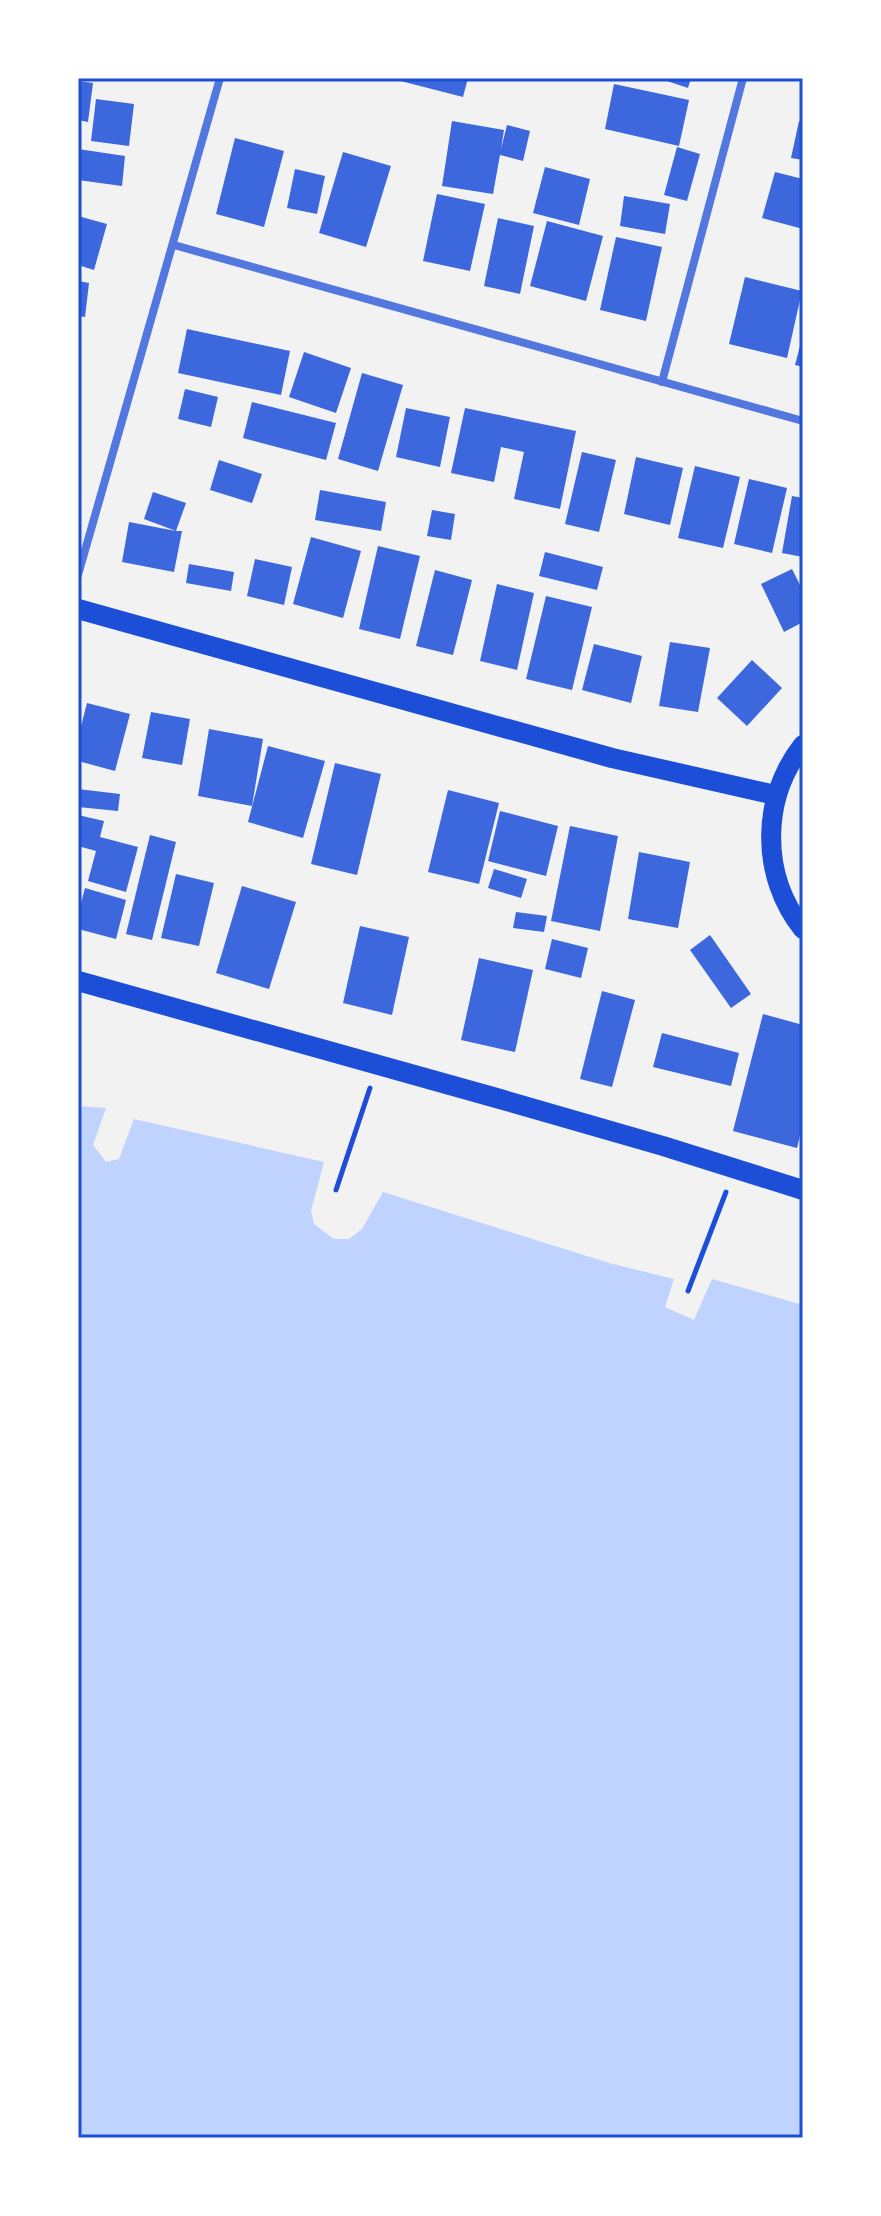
<svg xmlns="http://www.w3.org/2000/svg" width="881" height="2216" viewBox="0 0 881 2216" font-family="'Asap Condensed',sans-serif">
	<style>
		.water { fill: #bfd3fe }
		.building { fill: #3d67dc }
		.lines { fill: none; stroke-linecap: round; stroke-linejoin: round }
		.path { stroke: #1d4ed8; stroke-width: 5 }
		.minor { stroke: #5277de; stroke-width: 8 }
		.primary { stroke: #1d4ed8; stroke-width: 20 }
		.neatline { fill: none; stroke: #1d4ed8; stroke-width: 3 }
	</style>
	<rect width="100%" height="100%" fill="#f2f2f2"/>
	<!-- water -->
	<polygon class="water" points="78,1106 106,1108 93,1145 106,1162 119,1159 134,1119 324,1162 311,1211 314,1224 334,1239 349,1239 362,1229 383,1192 609,1263 674,1279 665,1307 694,1320 712,1279 803,1305 803,2138 78,2138"/>
	<!-- building -->
	<g class="building">
		<polygon points="389,78 468,78 463,97"/>
		<polygon points="658,78 691,78 688,88"/>
		<polygon points="78,81 93,83 88,122 78,120"/>
		<polygon points="614,84 689,100 679,146 605,129"/>
		<polygon points="96,99 134,104 129,146 91,141"/>
		<polygon points="452,121 504,130 501,149 507,125 530,131 523,161 500,155 493,194 442,186"/>
		<polygon points="799,121 803,122 803,160 791,158"/>
		<polygon points="235,138 284,151 264,227 216,214"/>
		<polygon points="677,147 700,154 687,201 664,195"/>
		<polygon points="78,149 125,156 122,186 78,180"/>
		<polygon points="343,152 391,166 366,247 319,233"/>
		<polygon points="545,167 590,179 579,225 533,213"/>
		<polygon points="295,169 325,176 317,214 287,208"/>
		<polygon points="775,172 803,179 803,229 762,218"/>
		<polygon points="437,194 485,204 470,271 423,261"/>
		<polygon points="624,196 670,204 665,234 620,226"/>
		<polygon points="78,216 107,224 94,270 78,265"/>
		<polygon points="498,218 534,226 520,294 484,286"/>
		<polygon points="547,221 603,236 586,301 530,286"/>
		<polygon points="616,237 662,247 646,321 600,310"/>
		<polygon points="745,277 802,291 787,358 729,344"/>
		<polygon points="78,281 89,283 85,317 78,316"/>
		<polygon points="187,329 290,351 281,395 178,373"/>
		<polygon points="802,338 803,338 803,367 795,365"/>
		<polygon points="304,352 351,368 336,413 289,397"/>
		<polygon points="362,373 403,385 378,471 338,459"/>
		<polygon points="185,389 218,397 211,427 178,419"/>
		<polygon points="252,402 336,423 326,460 243,438"/>
		<polygon points="406,408 450,417 440,467 396,457"/>
		<polygon points="465,408 576,431 560,509 514,499 524,452 501,447 494,482 451,473"/>
		<polygon points="582,452 616,460 599,532 565,524"/>
		<polygon points="636,457 683,468 670,525 624,514"/>
		<polygon points="219,460 262,474 252,503 210,490"/>
		<polygon points="695,466 740,477 723,548 678,538"/>
		<polygon points="749,479 787,488 772,553 734,544"/>
		<polygon points="320,490 386,502 381,531 315,520"/>
		<polygon points="153,492 186,503 176,531 182,531 174,572 122,562 129,522 176,531 144,519"/>
		<polygon points="792,496 803,498 803,557 782,553"/>
		<polygon points="432,510 455,514 451,540 427,536"/>
		<polygon points="311,537 361,551 343,618 293,604"/>
		<polygon points="378,546 420,556 400,639 359,629"/>
		<polygon points="545,552 603,567 597,590 539,576"/>
		<polygon points="255,559 292,567 284,605 247,596"/>
		<polygon points="189,564 234,572 231,591 186,583"/>
		<polygon points="792,569 803,591 803,622 784,632 761,584"/>
		<polygon points="435,570 472,580 453,655 416,646"/>
		<polygon points="497,584 534,593 517,670 480,661"/>
		<polygon points="546,596 592,607 572,690 526,679"/>
		<polygon points="670,642 710,648 698,712 659,706"/>
		<polygon points="594,644 642,656 631,703 582,690"/>
		<polygon points="752,660 782,688 747,726 717,698"/>
		<polygon points="87,703 130,714 115,771 78,761 78,738"/>
		<polygon points="151,712 190,719 182,765 142,758"/>
		<polygon points="209,729 263,739 252,806 198,796"/>
		<polygon points="268,746 325,761 303,838 248,822"/>
		<polygon points="335,763 381,774 357,875 311,864"/>
		<polygon points="78,789 120,794 118,811 78,807"/>
		<polygon points="448,790 499,803 479,884 428,872"/>
		<polygon points="500,811 558,826 546,876 488,861"/>
		<polygon points="78,815 104,821 100,837 138,847 126,892 88,881 96,851 78,846"/>
		<polygon points="570,826 618,836 600,931 551,921"/>
		<polygon points="150,835 176,842 152,940 126,934"/>
		<polygon points="639,852 690,862 678,928 628,919"/>
		<polygon points="494,869 527,879 521,898 488,888"/>
		<polygon points="176,874 214,883 199,946 161,938"/>
		<polygon points="242,886 296,902 269,989 216,973"/>
		<polygon points="85,888 126,900 116,939 78,929 78,914"/>
		<polygon points="516,912 547,916 544,932 513,928"/>
		<polygon points="360,926 409,937 392,1015 343,1003"/>
		<polygon points="710,935 751,994 731,1008 690,950"/>
		<polygon points="552,939 588,948 581,978 545,969"/>
		<polygon points="479,958 533,970 515,1052 461,1040"/>
		<polygon points="602,991 635,1000 612,1087 580,1079"/>
		<polygon points="763,1014 803,1025 803,1123 797,1148 733,1131"/>
		<polygon points="662,1033 739,1053 731,1086 653,1067"/>
	</g>
	<g class="lines">
		<!-- path -->
		<g class="path">
			<polyline points="336,1190 370,1088"/>
			<polyline points="688,1291 726,1192"/>
		</g>
		<!-- minor -->
		<g class="minor">
			<polyline points="174,245 803,421"/>
			<polyline points="662,382 743,78"/>
			<polyline points="78,575 220,78"/>
		</g>
		<!-- primary -->
		<g class="primary">
			<polyline points="78,609 612,758 775,795"/>
			<path d="M803 745C761 798 760 875 803 929"/>
			<polyline points="78,981 500,1099 663,1146 803,1190"/>
		</g>
	</g>
	<!-- border -->
	<rect width="881" height="2216" fill="none" stroke="#ffffff" stroke-width="160"/>
	<rect x="80" y="80" width="721" height="2056" class="neatline"/>
</svg>
